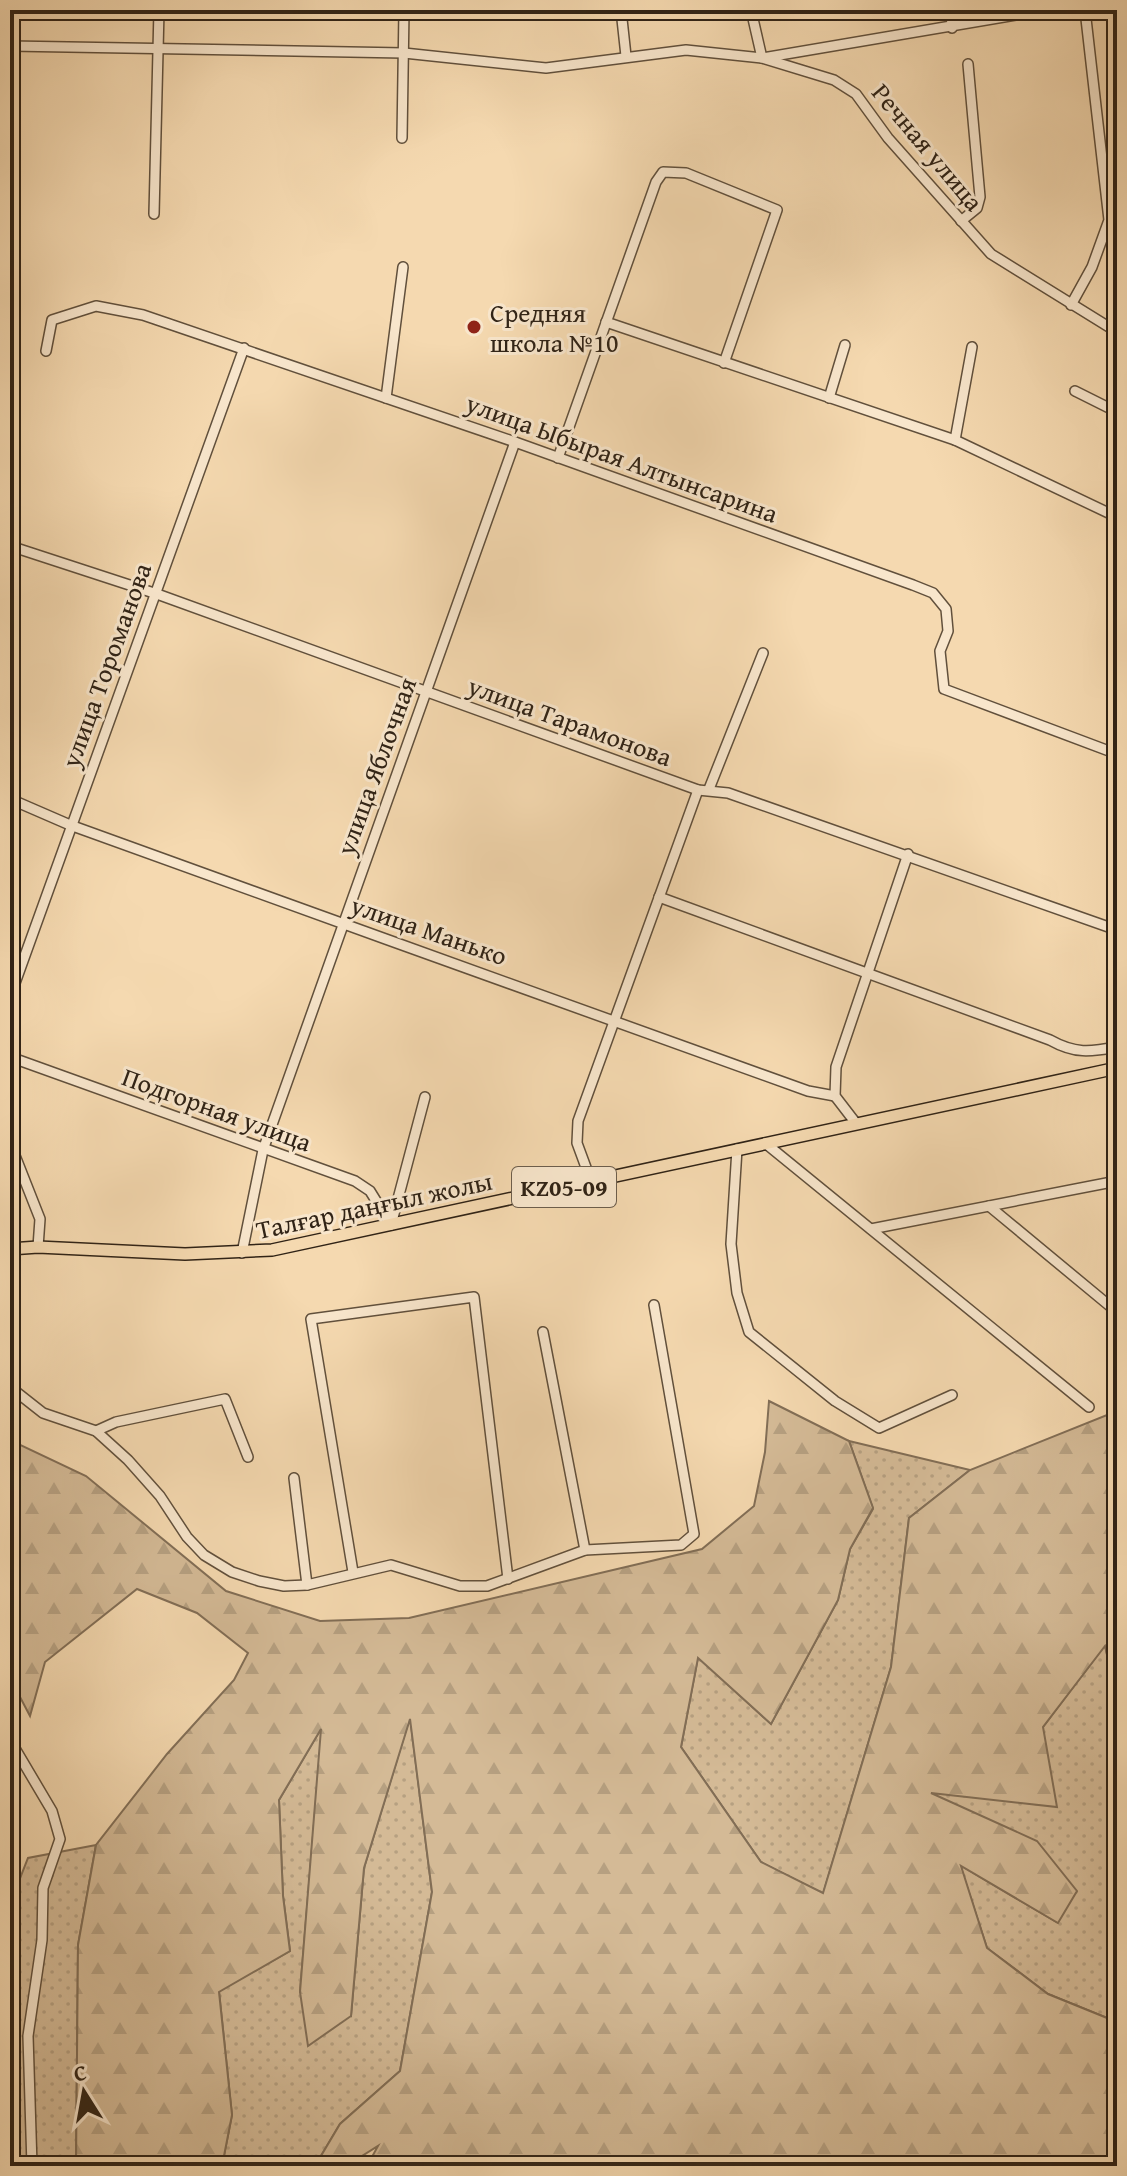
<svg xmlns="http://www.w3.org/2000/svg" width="1127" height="2176" viewBox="0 0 1127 2176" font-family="'Gentium Book Plus',serif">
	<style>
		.grass { fill: url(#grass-dots); stroke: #826e56; stroke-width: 2 }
		.forest { fill: url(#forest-firs); stroke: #826e56; stroke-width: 2 }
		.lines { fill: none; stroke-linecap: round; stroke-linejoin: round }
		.minor-casing { stroke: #61503c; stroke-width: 12 }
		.major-casing { stroke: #302316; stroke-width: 14 }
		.minor { stroke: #f8e6cc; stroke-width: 9 }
		.major { stroke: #f5d9b0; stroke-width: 11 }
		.poi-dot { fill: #8f2418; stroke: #f8e6cc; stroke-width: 3 }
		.labels { text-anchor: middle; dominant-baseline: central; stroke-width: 6; stroke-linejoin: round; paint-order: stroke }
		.shield { fill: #f8e6cc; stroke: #6c5e4d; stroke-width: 2 }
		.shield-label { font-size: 24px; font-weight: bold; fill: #302316 }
		.street-label { font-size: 26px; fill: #302316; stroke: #f8e6cc }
		.poi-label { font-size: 26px; fill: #302316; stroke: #f8e6cc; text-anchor: start }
	</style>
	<defs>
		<pattern id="grass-dots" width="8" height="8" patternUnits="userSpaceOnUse" patternTransform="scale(2)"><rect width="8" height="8" fill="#d4ba96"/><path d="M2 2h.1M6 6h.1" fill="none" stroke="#b6a081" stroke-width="1.8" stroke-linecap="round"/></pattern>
		<pattern id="forest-firs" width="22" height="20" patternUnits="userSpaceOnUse" patternTransform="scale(2)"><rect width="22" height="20" fill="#d4ba96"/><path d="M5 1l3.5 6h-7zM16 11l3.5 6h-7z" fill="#b6a081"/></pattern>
	</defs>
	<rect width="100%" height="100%" fill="#f5d9b0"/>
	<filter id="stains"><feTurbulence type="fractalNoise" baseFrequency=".0025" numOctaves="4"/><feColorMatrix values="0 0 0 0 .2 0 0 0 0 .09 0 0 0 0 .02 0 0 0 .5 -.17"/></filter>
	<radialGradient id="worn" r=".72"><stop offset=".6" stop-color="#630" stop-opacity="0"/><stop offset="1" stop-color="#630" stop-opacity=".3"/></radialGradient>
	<!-- grass -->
	<g class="grass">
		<polygon points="849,1441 970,1470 909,1518 891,1667 823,1894 761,1862 681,1747 698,1657 771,1724 838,1600 850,1549 873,1509"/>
		<polygon points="1105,1645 1117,1699 1117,2022 1048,1994 987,1948 960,1865 1058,1923 928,1792 1043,1727"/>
		<polygon points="410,1717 432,1892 400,2071 340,2124 315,2166 222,2166 232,2115 219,1991 290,1951 283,1896 279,1800 322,1727 300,1992 351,2016 364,1868"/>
		<polygon points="96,1845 78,1945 76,2166 10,2166 10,1904 28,1858"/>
	</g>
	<!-- forest -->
	<polygon class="forest" points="769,1401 849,1441 873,1508 850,1549 838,1600 771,1724 698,1658 681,1747 761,1862 823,1893 891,1667 909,1518 970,1470 1117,1411 1117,1699 1105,1646 1043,1727 1057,1807 931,1793 1037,1841 1077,1891 1058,1923 961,1866 987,1948 1048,1994 1117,2022 1117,2166 367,2166 378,2146 346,2166 315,2166 340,2124 400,2071 432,1892 410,1719 364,1868 351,2016 308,2046 300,1992 321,1729 279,1800 283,1896 290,1951 219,1992 232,2115 222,2166 76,2166 78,1945 96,1845 167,1754 234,1680 248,1653 197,1613 137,1589 45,1662 30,1716 10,1678 10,1440 86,1476 226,1591 320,1621 409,1618 702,1549 754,1506 765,1452"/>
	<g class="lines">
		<defs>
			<g id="minor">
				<polyline points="621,10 626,56"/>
				<polyline points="751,10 762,58 1045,10"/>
				<polyline points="951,10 952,28"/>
				<polyline points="10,46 404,53 546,68 686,50 762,58 834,80 856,94 888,138 991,254 1117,332"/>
				<polyline points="402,138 404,10"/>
				<polyline points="154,214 159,10"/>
				<polyline points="961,221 977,208 980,197 968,64"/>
				<polyline points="1071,305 1092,267 1109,220 1085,10"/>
				<polyline points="606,322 955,440 1117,517"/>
				<polyline points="46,351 52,320 96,306 143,315 515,442 913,585 933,593 946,609 948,631 940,651 944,689 1117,754"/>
				<polyline points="1075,391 1117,412"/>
				<polyline points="386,398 403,267"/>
				<polyline points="829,398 845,345"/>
				<polyline points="955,440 972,347"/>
				<polyline points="558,458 656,182 663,172 686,173 777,210 724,363"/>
				<polyline points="10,546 157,594 698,790 728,793 1117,930"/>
				<polyline points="709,789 763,653"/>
				<path d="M10 799 70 825C316 913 562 1004 808 1091L835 1096"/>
				<path d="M659 897 1050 1040C1075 1054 1090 1052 1117 1047"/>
				<polyline points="10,997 244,348"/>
				<polyline points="10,1057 355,1181 370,1191 391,1225"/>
				<polyline points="855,1122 835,1096 836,1067 908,854"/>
				<polyline points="10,1143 40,1219 38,1247"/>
				<polyline points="765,1143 1089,1407"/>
				<polyline points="737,1149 731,1244 737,1293 749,1332 835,1401 879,1428 952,1395"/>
				<polyline points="591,1181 577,1143 578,1121 698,790"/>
				<polyline points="989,1206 1117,1312"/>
				<polyline points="391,1225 425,1097"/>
				<polyline points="871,1229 1117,1181"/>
				<polyline points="242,1253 263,1150 515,442"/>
				<polyline points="10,1387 43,1413 96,1431 128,1460 160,1496 187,1537 204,1555 232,1572 259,1581 284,1586 307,1585 391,1565 460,1586 487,1586 585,1550 543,1332"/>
				<polyline points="96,1431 116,1422 225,1399 248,1457"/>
				<polyline points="294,1478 307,1585"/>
				<polyline points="585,1550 681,1545 694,1534 654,1305"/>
				<polyline points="353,1572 311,1319 474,1297 508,1579"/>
				<polyline points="10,1740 52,1811 60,1839 43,1888 42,1940 28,2036 32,2166"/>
			</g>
			<polyline id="major" points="10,1249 38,1247 185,1254 272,1250 1117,1068"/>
		</defs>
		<!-- minor casing -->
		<use href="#minor" class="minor-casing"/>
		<!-- major casing -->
		<use href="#major" class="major-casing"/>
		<!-- minor -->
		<use href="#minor" class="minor"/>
		<!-- major -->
		<use href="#major" class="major"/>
	</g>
	<!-- markers -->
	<circle class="poi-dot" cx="474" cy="327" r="8"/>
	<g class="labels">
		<!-- shield labels -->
		<rect class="shield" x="512" y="1167" width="104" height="40" rx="6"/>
		<g class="shield-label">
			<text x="564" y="1187">KZ05-09</text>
		</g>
		<!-- street labels -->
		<g class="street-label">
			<text transform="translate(928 147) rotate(50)">Речная улица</text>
			<text transform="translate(622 458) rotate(20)">улица Ыбырая Алтынсарина</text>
			<text transform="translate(106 665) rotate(-70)">улица Тороманова</text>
			<text transform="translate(570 721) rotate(20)">улица Тарамонова</text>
			<text transform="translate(376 766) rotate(-70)">улица Яблочная</text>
			<text transform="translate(429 930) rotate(19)">улица Манько</text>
			<text transform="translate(217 1109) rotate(20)">Подгорная улица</text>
			<text transform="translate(374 1205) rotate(-12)">Талғар даңғыл жолы</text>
		</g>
		<!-- poi labels -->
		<g class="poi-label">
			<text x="490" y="312">Средняя<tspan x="490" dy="30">школа №10</tspan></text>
		</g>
	</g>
	<!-- margin -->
	<rect width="1127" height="2176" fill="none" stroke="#f5d9b0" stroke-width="40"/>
	<rect x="12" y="12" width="1103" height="2152" fill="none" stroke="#302316" stroke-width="4"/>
	<rect x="20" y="20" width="1087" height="2136" fill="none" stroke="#302316" stroke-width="2"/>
	<!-- north arrow -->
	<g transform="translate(84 2092) rotate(349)" stroke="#f8e6cc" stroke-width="6" paint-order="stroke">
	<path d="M0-6L14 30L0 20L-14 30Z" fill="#302316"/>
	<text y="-12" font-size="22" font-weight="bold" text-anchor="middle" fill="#302316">С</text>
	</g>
	<rect width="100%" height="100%" filter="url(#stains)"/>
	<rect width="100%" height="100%" fill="url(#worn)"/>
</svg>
